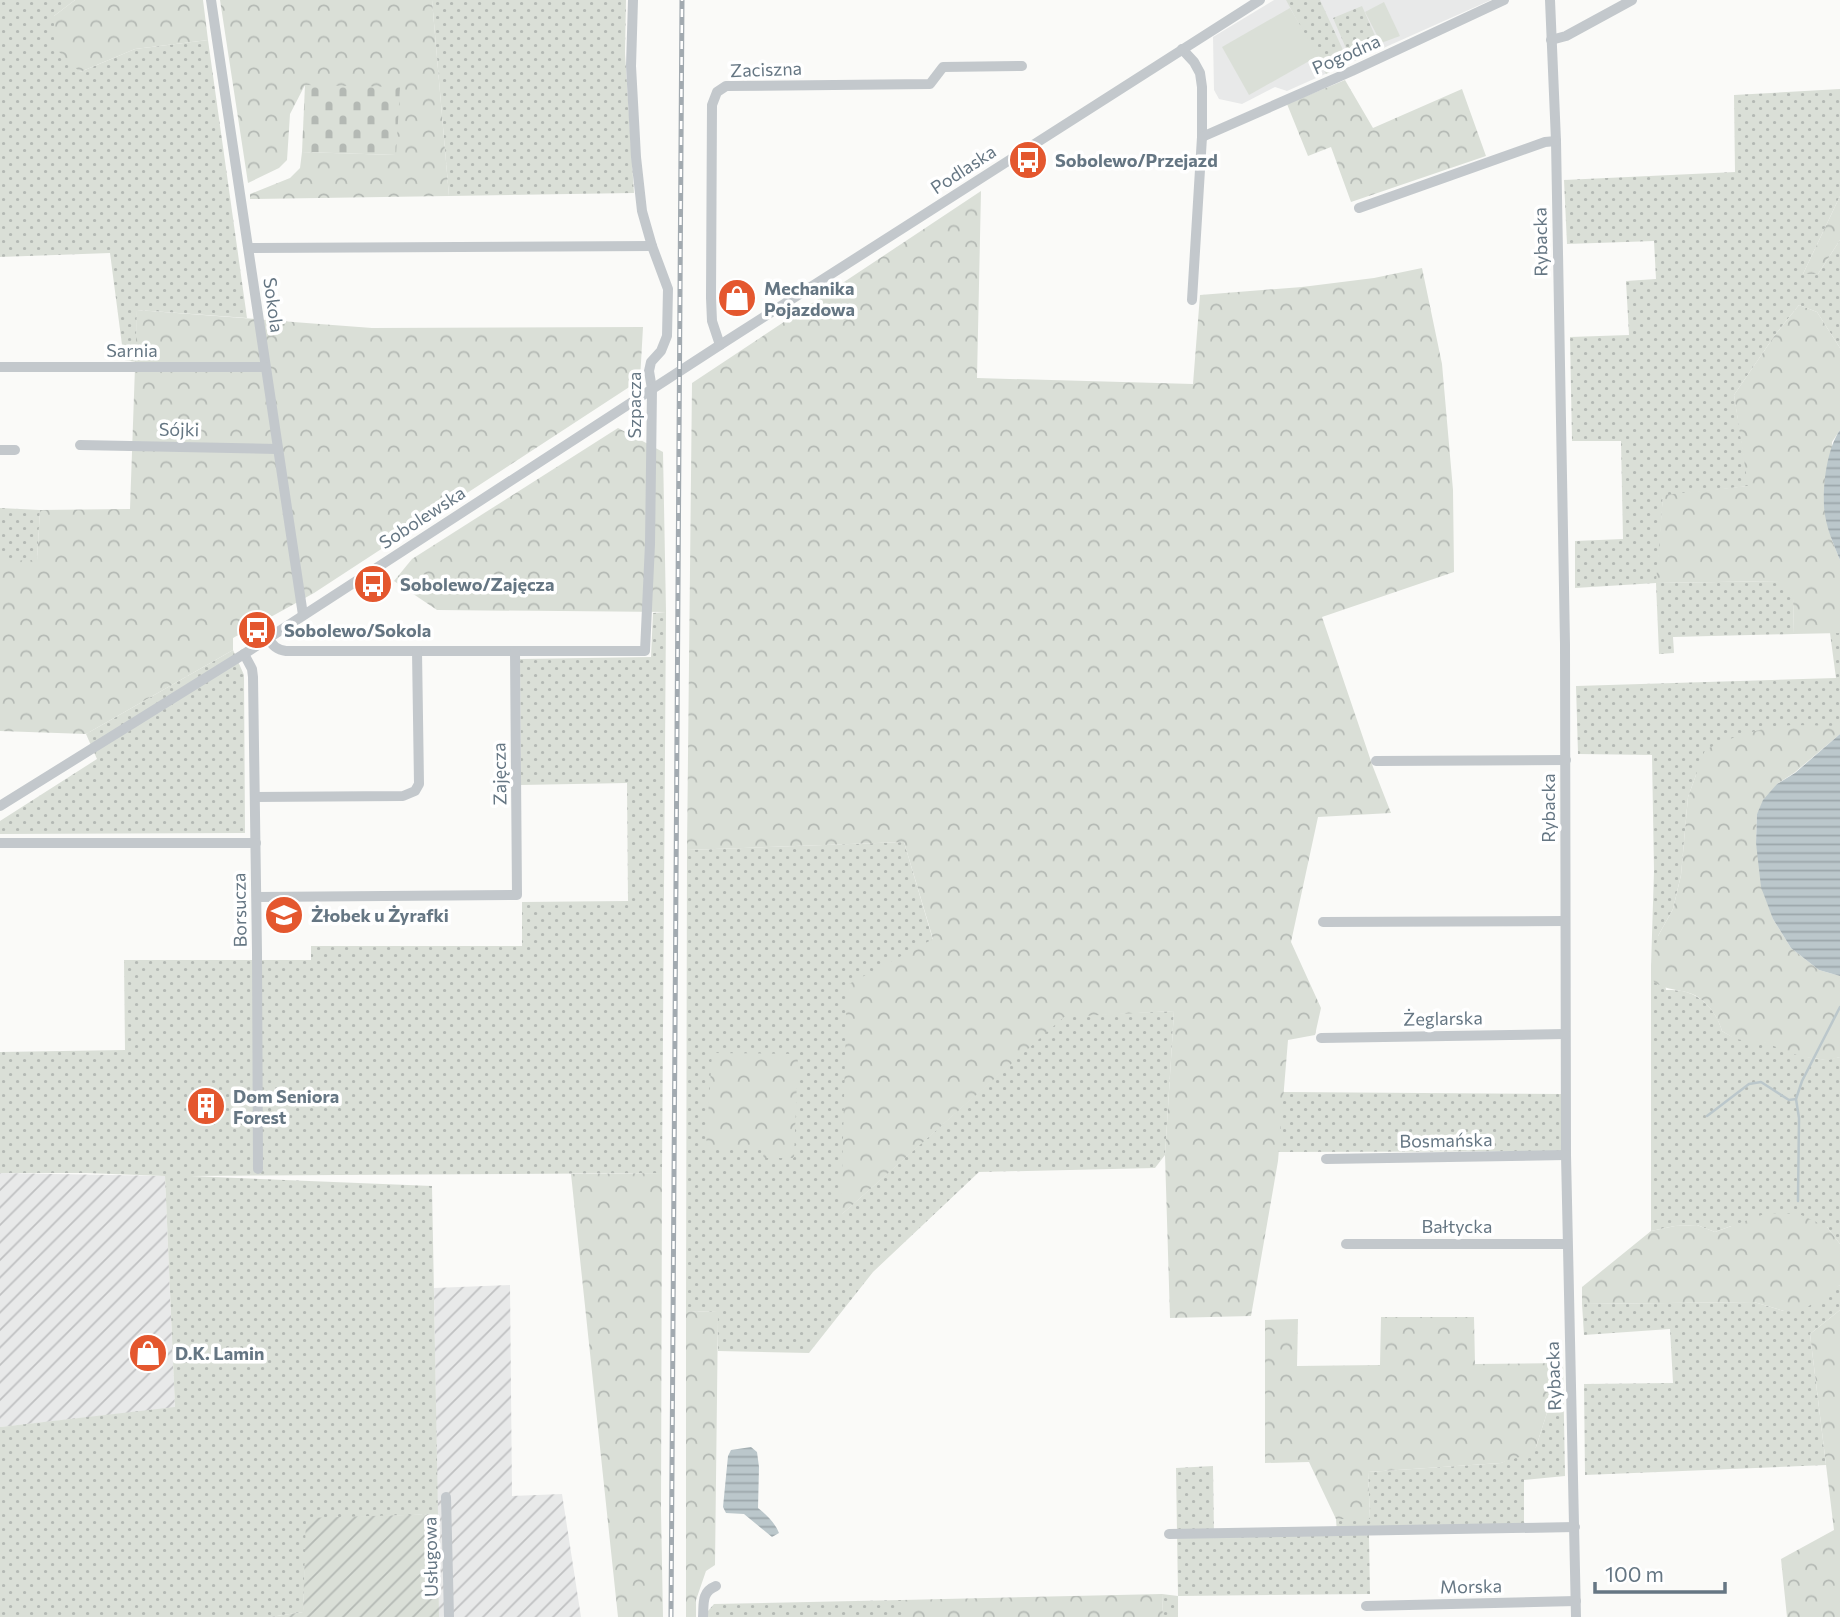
<svg xmlns="http://www.w3.org/2000/svg" width="1840" height="1617" viewBox="0 0 1840 1617" font-family="Commissioner,sans-serif">
	<style>
		.built { fill: #e8e9e9 }
		.industrial { fill: url(#industrial-furrows) }
		.grass { fill: url(#grass-dots) }
		.forest { fill: url(#forest-crowns) }
		.cemetery { fill: url(#cemetery-stones) }
		.garden { fill: url(#garden-furrows) }
		.pitch { fill: #dadfd7 }
		.water { fill: url(#water-rules) }
		.lines { fill: none; stroke-linecap: round; stroke-linejoin: round }
		.stream { stroke: #bbc7cb; stroke-width: 2.5 }
		.minor { stroke: #c3c8cc; stroke-width: 10 }
		.rail-casing { stroke: #a2aab0; stroke-width: 5 }
		.rail { stroke: #fff; stroke-width: 2.5; stroke-dasharray: 8; stroke-linecap: butt }
		.labels { text-anchor: middle; dominant-baseline: central; stroke-width: 7; stroke-linejoin: round; paint-order: stroke }
		.street-label { font-size: 18px; fill: #657683; stroke: #fff }
		.poi-label { font-size: 18px; font-weight: bold; fill: #657683; stroke: #fff; text-anchor: start }
	</style>
	<defs>
		<pattern id="industrial-furrows" width="10" height="10" patternUnits="userSpaceOnUse" patternTransform="scale(1.75)"><rect width="10" height="10" fill="#e8e9e9"/><path d="M-1 1l2-2M0 10L10 0M9 11l2-2" fill="none" stroke="#c0c1c2"/></pattern>
		<pattern id="grass-dots" width="8" height="8" patternUnits="userSpaceOnUse" patternTransform="scale(1.75)"><rect width="8" height="8" fill="#dadfd7"/><path d="M2 2h.1M6 6h.1" fill="none" stroke="#b4b9b4" stroke-width="1.8" stroke-linecap="round"/></pattern>
		<pattern id="forest-crowns" width="20" height="18" patternUnits="userSpaceOnUse" patternTransform="scale(1.75)"><rect width="20" height="18" fill="#dadfd7"/><path d="M2 6a3 3 0 1 1 6 0M12 15a3 3 0 1 1 6 0" fill="none" stroke="#b4b9b4"/></pattern>
		<pattern id="cemetery-stones" width="16" height="16" patternUnits="userSpaceOnUse" patternTransform="scale(1.75)"><rect width="16" height="16" fill="#dadfd7"/><path d="M2 7V4a2 2 0 0 1 4 0v3zM10 15v-3a2 2 0 0 1 4 0v3z" fill="#b4b9b4"/></pattern>
		<pattern id="garden-furrows" width="10" height="10" patternUnits="userSpaceOnUse" patternTransform="scale(1.75)"><rect width="10" height="10" fill="#dadfd7"/><path d="M-1 1l2-2M0 10L10 0M9 11l2-2" fill="none" stroke="#b4b9b4"/></pattern>
		<pattern id="water-rules" width="6" height="5" patternUnits="userSpaceOnUse" patternTransform="scale(1.75)"><rect width="6" height="5" fill="#bbc7cb"/><path d="M0 2.5h6" fill="none" stroke="#9ca6aa"/></pattern>
	</defs>
	<rect width="100%" height="100%" fill="#fafaf8"/>
	<!-- built -->
	<polygon class="built" points="1274,0 1491,0 1287,91 1275,87 1242,104 1219,99 1214,90 1213,37"/>
	<!-- industrial -->
	<g class="industrial">
		<polygon points="0,1173 165,1176 175,1408 0,1427"/>
		<polygon points="510,1285 512,1496 562,1494 581,1617 439,1617 434,1288"/>
	</g>
	<!-- grass -->
	<g class="grass">
		<polygon points="0,0 75,0 54,16 80,72 135,49 208,40 247,318 137,310 136,362 124,360 110,253 0,257"/>
		<polygon points="432,0 626,0 625,53 634,193 449,196"/>
		<polygon points="1286,0 1320,0 1349,63 1326,74"/>
		<polygon points="1362,6 1380,47 1366,50 1351,60 1333,18"/>
		<polygon points="1840,89 1840,196 1803,274 1818,274 1840,240 1840,348 1817,312 1799,305 1775,335 1734,395 1749,486 1663,496 1657,583 1781,581 1793,597 1794,634 1673,637 1674,653 1659,654 1656,583 1575,588 1575,541 1623,539 1621,441 1572,441 1570,337 1629,335 1626,281 1656,279 1654,241 1567,244 1564,180 1735,172 1734,95"/>
		<polygon points="0,508 40,510 37,561 0,561"/>
		<polygon points="666,612 662,1173 190,1176 432,1186 438,1514 307,1519 303,1612 270,1617 0,1617 0,1427 175,1407 165,1176 86,1173 0,1173 0,1052 125,1050 124,960 311,960 311,946 522,946 522,902 628,901 627,783 521,785 520,659 651,657 653,613"/>
		<path d="M1830 633H1840V726L1696 775 1688 797 1681 875 1673 909 1658 936 1666 990C1673 990 1682 990 1689 993 1706 999 1717 1014 1722 1031 1741 1043 1745 1038 1764 1042 1793 1049 1807 1065 1840 1057V1244L1827 1227 1731 1226 1715 1232 1697 1225 1675 1226 1651 1231V967L1654 871 1652 755 1578 754 1576 686 1836 678Z"/>
		<polygon points="233,650 244,675 245,833 0,834 0,821 97,759 86,734"/>
		<polygon points="904,842 933,940 842,1214 1064,1016 1174,1011 1165,1155 1155,1168 979,1172 873,1272 809,1353 718,1351 717,1312 686,1311 687,850"/>
		<polygon points="1283,1092 1562,1094 1563,1151 1278,1152"/>
		<polygon points="1840,1285 1840,1310 1810,1334 1826,1465 1585,1475 1584,1384 1673,1383 1670,1329 1584,1335 1582,1304 1754,1302 1784,1311"/>
		<polygon points="1563,1363 1565,1476 1524,1480 1524,1532 1369,1535 1370,1594 1178,1596 1178,1617 1163,1617 1162,1594 1178,1596 1176,1468 1213,1466 1214,1537 1337,1534 1336,1519 1370,1518 1368,1472 1501,1463 1536,1447"/>
		<polygon points="902,1600 902,1617 708,1617 708,1611 714,1604"/>
	</g>
	<!-- forest -->
	<g class="forest">
		<polygon points="75,0 203,0 208,40 135,49 80,72 54,47 54,16"/>
		<polygon points="220,0 432,0 449,196 250,199 250,194 290,178 300,168 302,152 395,155 305,85 290,114 287,160 279,168 248,183"/>
		<polygon points="1345,80 1373,128 1462,89 1486,156 1351,202 1331,147 1308,156 1287,104"/>
		<polygon points="981,191 977,378 1193,384 1200,295 1302,287 1374,278 1422,268 1442,364 1453,490 1454,572 1322,617 1373,767 1391,813 1318,817 1291,942 1321,1008 1315,1035 1288,1040 1278,1161 1251,1316 1170,1318 1165,1155 1174,1011 1064,1017 841,1215 847,985 933,939 904,842 687,850 692,383"/>
		<polygon points="1840,196 1840,240 1818,274 1803,274"/>
		<polygon points="1799,305 1817,312 1840,348 1840,430 1832,442 1831,538 1840,560 1840,633 1794,634 1793,598 1780,581 1656,583 1663,495 1748,486 1734,395 1775,335"/>
		<polygon points="137,310 372,328 643,327 640,380 314,593 233,638 233,650 86,734 0,731 0,561 37,560 40,510 130,509"/>
		<polygon points="618,428 663,452 666,612 437,610 394,581 412,559"/>
		<path d="M1792 725 1840 726V734L1794 773 1777 784 1757 814 1756 843 1773 919 1791 948 1819 970 1840 976V1057L1829 1060 1802 1057 1766 1043 1735 1039 1722 1031C1717 1014 1704 996 1686 992 1673 989 1665 989 1654 982L1651 967 1658 936 1673 909 1681 875 1688 797 1705 750C1734 736 1759 728 1792 725Z"/>
		<polygon points="712,1053 798,1054 794,1158 763,1158 765,1147 706,1148"/>
		<polygon points="662,1173 661,1511 663,1617 618,1617 571,1174"/>
		<polygon points="1767,1213 1799,1214 1827,1227 1840,1244 1840,1285 1800,1312 1784,1311 1754,1302 1582,1304 1582,1287 1651,1231 1675,1226 1697,1225 1715,1232"/>
		<polygon points="1840,1310 1840,1617 1787,1617 1781,1559 1834,1530 1810,1334"/>
		<polygon points="686,1311 718,1312 715,1565 706,1571 696,1600 696,1617 686,1617"/>
		<polygon points="1381,1317 1474,1317 1475,1364 1563,1363 1536,1447 1528,1454 1501,1463 1368,1472 1370,1519 1336,1519 1309,1462 1265,1463 1265,1320 1298,1319 1297,1366 1380,1365"/>
		<polygon points="1162,1594 1163,1617 902,1617 902,1600"/>
	</g>
	<!-- cemetery -->
	<polygon class="cemetery" points="305,85 400,87 396,155 302,152"/>
	<!-- garden -->
	<polygon class="garden" points="438,1514 439,1617 270,1617 303,1612 306,1518"/>
	<!-- pitch -->
	<g class="pitch">
		<polygon points="1384,2 1400,36 1381,43 1365,12"/>
		<polygon points="1290,8 1318,56 1249,95 1222,47"/>
	</g>
	<!-- water -->
	<g class="water">
		<path d="M1840 430V560C1833 543 1825 525 1824 506 1823 483 1827 449 1840 430Z"/>
		<polygon points="1840,734 1840,976 1819,970 1791,948 1773,919 1761,887 1756,843 1757,814 1763,800 1777,784 1795,773"/>
		<path d="M751 1447 757 1452 759 1467 758 1508C767 1515 775 1523 779 1533L772 1537 744 1514 726 1513 723 1507 728 1456 731 1450Z"/>
	</g>
	<g class="lines">
		<!-- stream -->
		<g class="stream">
			<polyline points="1707,1116 1749,1084 1761,1082 1789,1100 1796,1099"/>
			<polyline points="1798,1201 1799,1118 1796,1099 1802,1081 1840,1007"/>
		</g>
		<!-- minor -->
		<g class="minor">
			<polyline points="211,0 303,615"/>
			<polyline points="1550,0 1556,141 1565,644 1566,1155 1576,1617"/>
			<polyline points="1551,40 1566,36 1632,0"/>
			<polyline points="1182,49 1194,62 1200,73 1202,87 1202,137 1192,300"/>
			<polyline points="1202,137 1352,71 1504,0"/>
			<polyline points="1359,208 1545,142 1556,141"/>
			<polyline points="249,248 652,246"/>
			<polyline points="720,345 712,321 711,298 712,105 717,92 726,86 930,84 943,67 1022,66"/>
			<polyline points="0,367 265,367"/>
			<polyline points="80,445 277,449"/>
			<polyline points="0,450 15,450"/>
			<path d="M268 638C273 646 277 650 286 651H645L650 544 652 389 649 371 651 362 661 351 667 336 668 289 652 246 642 211 636 157 631 66 633 0"/>
			<polyline points="244,654 252,669 253,677 257,952 258,1169"/>
			<polyline points="1376,761 1566,760"/>
			<polyline points="255,797 403,796 415,791 419,784 417,651"/>
			<polyline points="0,806 244,654 720,345 1260,0"/>
			<polyline points="0,843 256,843"/>
			<polyline points="257,897 517,895 515,652"/>
			<polyline points="1323,922 1565,921"/>
			<polyline points="1321,1038 1565,1034"/>
			<polyline points="1326,1159 1566,1155"/>
			<polyline points="1346,1244 1567,1244"/>
			<polyline points="446,1497 449,1617"/>
			<polyline points="1169,1534 1575,1527"/>
			<polyline points="1366,1606 1576,1601"/>
			<path d="M703 1617C704 1604 701 1592 716 1586"/>
		</g>
		<defs>
			<polyline id="rail" points="671,1617 682,0"/>
		</defs>
		<!-- rail casing -->
		<use href="#rail" class="rail-casing"/>
		<!-- rail -->
		<use href="#rail" class="rail"/>
	</g>
	<!-- icons -->
	<defs>
		<symbol id="bus-disc" viewBox="-11 -11 22 22"><circle r="9.5" fill="#e4572e" stroke="#fff"/><path d="M-5-6H5V4H4V6H2V4H-2V6H-4V4H-5ZM-3.5-4V0h7V-4ZM-3.5 1.2v1.5H-2V1.2ZM2 1.2v1.5H3.5V1.2Z" fill="#fff"/></symbol>
		<symbol id="shop-disc" viewBox="-11 -11 22 22"><circle r="9.5" fill="#e4572e" stroke="#fff"/><path d="M-5-2.5h2.3a2.7 3.5 0 0 1 5.4 0H5L5.5 6h-11ZM-1.5-2.5h3a1.5 2.3 0 0 0-3 0Z" fill="#fff"/></symbol>
		<symbol id="school-disc" viewBox="-11 -11 22 22"><circle r="9.5" fill="#e4572e" stroke="#fff"/><path d="M0-5L7-2L0 1L-7-2ZM-4 1L0 2.5L4 1V4Q0 6-4 4Z" fill="#fff"/></symbol>
		<symbol id="building-disc" viewBox="-11 -11 22 22"><circle r="9.5" fill="#e4572e" stroke="#fff"/><path d="M-4-6H4V6H1V3H-1V6H-4ZM-2.5-4.3h1.7v1.8h-1.7ZM.8-4.3h1.7v1.8H.8ZM-2.5-1h1.7V.8h-1.7ZM.8-1h1.7V.8H.8Z" fill="#fff"/></symbol>
	</defs>
	<g fill-rule="evenodd">
		<use href="#bus-disc" x="1006" y="138" width="44" height="44"/>
		<use href="#shop-disc" x="715" y="276" width="44" height="44"/>
		<use href="#bus-disc" x="351" y="562" width="44" height="44"/>
		<use href="#bus-disc" x="235" y="608" width="44" height="44"/>
		<use href="#school-disc" x="262" y="893" width="44" height="44"/>
		<use href="#building-disc" x="184" y="1084" width="44" height="44"/>
		<use href="#shop-disc" x="126" y="1331" width="44" height="44"/>
	</g>
	<g class="labels">
		<!-- street labels -->
		<g class="street-label">
			<text transform="translate(1346 54) rotate(-24)">Pogodna</text>
			<text transform="translate(766 69) rotate(-2)">Zaciszna</text>
			<text transform="translate(963 169) rotate(-33)">Podlaska</text>
			<text transform="translate(1540 242) rotate(-91)">Rybacka</text>
			<text transform="translate(274 305) rotate(82)">Sokola</text>
			<text x="132" y="350">Sarnia</text>
			<text transform="translate(634 405) rotate(-90)">Szpacza</text>
			<text transform="translate(179 429) rotate(1)">Sójki</text>
			<text transform="translate(422 517) rotate(-33)">Sobolewska</text>
			<text transform="translate(499 774) rotate(-91)">Zajęcza</text>
			<text transform="translate(1548 808) rotate(-90)">Rybacka</text>
			<text transform="translate(239 910) rotate(-91)">Borsucza</text>
			<text transform="translate(1443 1018) rotate(-1)">Żeglarska</text>
			<text transform="translate(1446 1140) rotate(-1)">Bosmańska</text>
			<text x="1457" y="1226">Bałtycka</text>
			<text transform="translate(1553 1376) rotate(-92)">Rybacka</text>
			<text transform="translate(430 1557) rotate(-91)">Usługowa</text>
			<text transform="translate(1471 1586) rotate(-1)">Morska</text>
		</g>
		<!-- poi labels -->
		<g class="poi-label">
			<text x="1055" y="160">Sobolewo/Przejazd</text>
			<text x="764" y="288">Mechanika<tspan x="764" dy="21">Pojazdowa</tspan></text>
			<text x="400" y="584">Sobolewo/Zajęcza</text>
			<text x="284" y="630">Sobolewo/Sokola</text>
			<text x="311" y="915">Żłobek u Żyrafki</text>
			<text x="233" y="1096">Dom Seniora<tspan x="233" dy="21">Forest</tspan></text>
			<text x="175" y="1353">D.K. Lamin</text>
		</g>
	</g>
	<!-- scale -->
	<path d="M1595 1582v10h130v-10" fill="none" stroke="#657683" stroke-width="3.5"/>
	<text x="1605" y="1582" font-size="21" fill="#657683" stroke="#ffffff" stroke-width="5" paint-order="stroke">100 m</text>
</svg>
